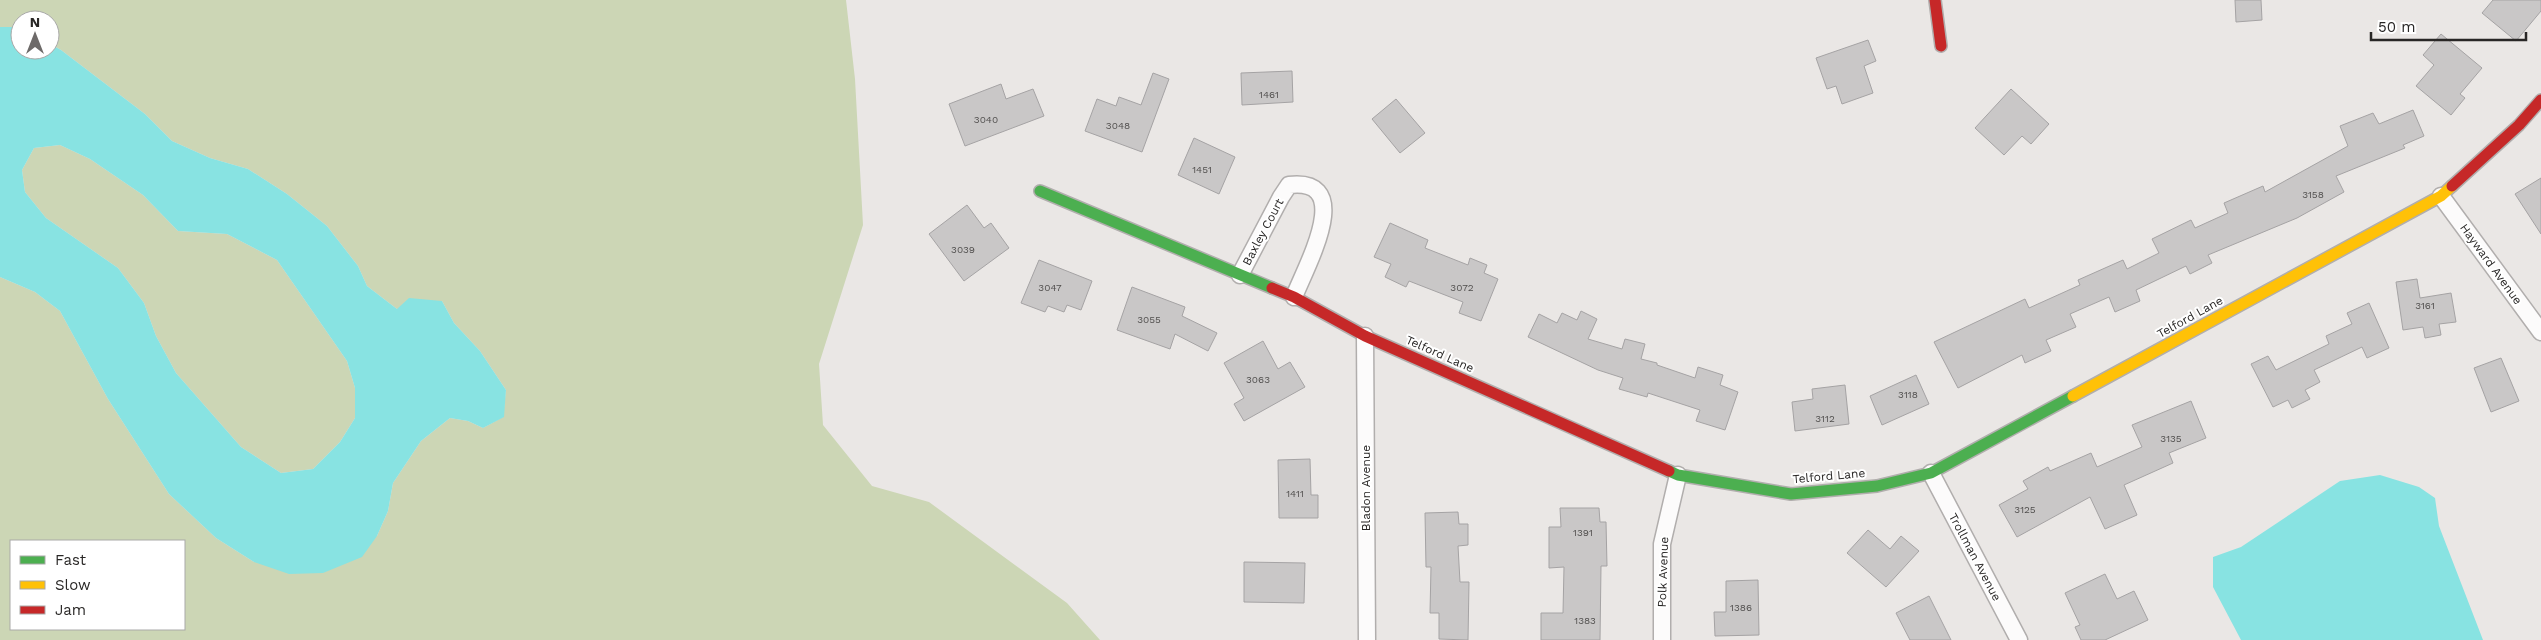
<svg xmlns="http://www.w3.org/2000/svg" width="2541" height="640" viewBox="0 0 2541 640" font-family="'Work Sans',sans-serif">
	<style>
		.green { fill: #ccd6b5; fill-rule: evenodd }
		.water { fill: #88e3e2; fill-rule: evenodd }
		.building { fill: #c9c7c7; stroke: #a5a3a4 }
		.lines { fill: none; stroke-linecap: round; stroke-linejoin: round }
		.street-casing { stroke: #b1aead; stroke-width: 19 }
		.fast-casing { stroke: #b1aead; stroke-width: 14 }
		.slow-casing { stroke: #b1aead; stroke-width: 14 }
		.jam-casing { stroke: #b1aead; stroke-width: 14 }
		.street { stroke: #fcfbfb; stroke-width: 16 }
		.fast { stroke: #4caf50; stroke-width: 11 }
		.slow { stroke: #ffc107; stroke-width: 11 }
		.jam { stroke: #c62828; stroke-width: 11 }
		.labels { text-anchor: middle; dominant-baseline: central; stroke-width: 4; stroke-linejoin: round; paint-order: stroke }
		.number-label { font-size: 10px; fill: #514f4e }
		.street-label { font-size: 12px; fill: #292726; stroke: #fff }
	</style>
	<rect width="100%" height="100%" fill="#eae7e5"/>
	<!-- green -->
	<g class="green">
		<path d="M0 0H846L855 79 863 225 819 364 823 425 872 486 929 502 1067 603 1100 640H0V277L35 292 60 311 108 399 169 494 216 538 254 562 377 536 388 511 393 483 421 441 450 418 468 421 483 428 503 417 506 390 480 351 454 323 442 301 397 309 367 286 358 266 327 226 287 194 248 169 210 158 172 141 145 114 61 50 50 44V20H20V29L16 27H0ZM11 541H184V629H11Z"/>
		<polygon points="60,145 90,159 143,195 178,231 227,234 277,260 347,361 355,388 355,418 340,442 313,469 281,473 241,447 176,373 156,336 144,303 118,268 46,218 25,192 22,170 34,148"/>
	</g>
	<!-- water -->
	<g class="water">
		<path d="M0 27H16L20 29V50H50V44L61 50 145 114 172 141 210 158 248 169 287 194 327 226 358 266 367 286 397 309 409 298 442 301 454 323 480 351 506 390 504 417 483 428 468 421 450 418 421 441 393 483 388 511 377 536 362 557 323 573 289 574 254 562 216 538 169 494 108 399 60 311 35 292 0 277ZM60 145 90 159 143 195 178 231 227 234 277 260 347 361 355 388V418L340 442 313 469 281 473 241 447 176 373 156 336 144 303 118 268 46 218 25 192 22 170 34 148Z"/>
		<polygon points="2380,475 2419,487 2435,498 2439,526 2483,640 2241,640 2213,587 2213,557 2241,547 2340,481"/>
	</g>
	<!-- building -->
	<g class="building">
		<polygon points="2235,0 2261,0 2262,20 2236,22"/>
		<polygon points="2493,0 2541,0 2541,11 2516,41 2482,13"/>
		<polygon points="2441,34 2482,68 2460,94 2465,98 2451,115 2416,86 2434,65 2423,55"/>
		<polygon points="1868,40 1876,61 1864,66 1873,93 1842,104 1836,86 1827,89 1816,58"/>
		<polygon points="1292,71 1293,102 1242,105 1241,73"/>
		<polygon points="1153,73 1169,79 1142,152 1085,131 1097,99 1116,106 1119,97 1141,105"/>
		<polygon points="1001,84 1006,99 1033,89 1044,116 965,146 949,104"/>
		<polygon points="2011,89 2049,124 2031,144 2022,136 2004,155 1975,128"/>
		<polygon points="1396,99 1425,133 1400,153 1372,119"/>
		<polygon points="2413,110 2424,136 2403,145 2405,148 2336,176 2344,192 2297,218 2208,255 2212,263 2190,274 2186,266 2136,290 2140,301 2115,312 2109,297 2070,314 2076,327 2046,340 2051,351 2025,363 2022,355 1958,388 1934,342 2025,299 2029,308 2080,285 2078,280 2123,260 2127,269 2159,253 2152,239 2191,220 2195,228 2228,213 2224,203 2263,186 2265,192 2348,146 2340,126 2373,113 2379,124"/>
		<polygon points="1194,138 1235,157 1219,194 1178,175"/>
		<polygon points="2541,178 2541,234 2515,194"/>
		<polygon points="967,205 984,228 991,223 1009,248 964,281 929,234"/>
		<polygon points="1390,223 1428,240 1425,248 1468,265 1470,258 1487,265 1484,273 1498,279 1481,321 1459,313 1463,302 1409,281 1406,287 1385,277 1391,264 1374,257"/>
		<polygon points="1039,260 1092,281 1081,310 1067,305 1064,312 1048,306 1045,312 1021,303"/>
		<polygon points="2417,279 2420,298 2451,293 2456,322 2439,324 2441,335 2425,338 2423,327 2403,330 2396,282"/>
		<polygon points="1132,287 1185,307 1182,316 1217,333 1208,351 1175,334 1170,349 1117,330"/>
		<polygon points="2369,303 2389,348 2367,358 2362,347 2314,370 2320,382 2305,390 2310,399 2292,408 2288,400 2273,407 2251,364 2268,356 2276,370 2329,344 2326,336 2352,324 2347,313"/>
		<polygon points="1581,311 1597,319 1588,339 1622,349 1625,339 1645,344 1641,359 1657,363 1657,365 1695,378 1698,367 1723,375 1720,385 1738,392 1725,430 1696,421 1700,410 1648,393 1647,397 1619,389 1623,378 1598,370 1528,337 1539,314 1557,323 1562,313 1577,320"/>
		<polygon points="1263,341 1278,369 1290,362 1305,387 1244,421 1234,404 1244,398 1224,363"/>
		<polygon points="2501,358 2519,401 2491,412 2474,368"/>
		<polygon points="1916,375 1929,404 1882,425 1870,396"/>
		<polygon points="1845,385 1849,424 1795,431 1792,402 1813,399 1812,389"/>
		<polygon points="2191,401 2206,438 2169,453 2173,463 2124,485 2137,515 2105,529 2090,497 2017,537 1999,505 2028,489 2023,481 2048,467 2050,471 2091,453 2097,467 2142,447 2132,425"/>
		<polygon points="1310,459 1311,495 1318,495 1318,518 1279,518 1278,460"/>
		<polygon points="1560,508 1599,508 1600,522 1606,522 1607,566 1601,566 1600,640 1541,640 1541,613 1563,613 1564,567 1549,568 1549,527 1561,527"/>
		<polygon points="1458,512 1459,524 1468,524 1468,545 1458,546 1460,582 1469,582 1468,640 1439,639 1439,613 1430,613 1431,567 1426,567 1425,513"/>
		<polygon points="1868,530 1890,549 1901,536 1919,551 1886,587 1847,553"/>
		<polygon points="1244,562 1305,563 1304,603 1244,602"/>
		<polygon points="2105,574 2117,599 2134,591 2148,620 2105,640 2081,640 2075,627 2080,625 2065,593"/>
		<polygon points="1758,580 1759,635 1715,636 1714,612 1726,612 1726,581"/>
		<polygon points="1929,596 1951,640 1910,640 1896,613"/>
	</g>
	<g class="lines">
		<defs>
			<g id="street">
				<polyline points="2441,196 2541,332"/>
				<path d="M1240 275 1281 197 1289 185C1357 177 1305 268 1294 297"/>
				<polyline points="1365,336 1367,640"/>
				<polyline points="1931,473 2019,640"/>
				<polyline points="1662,640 1662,544 1678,475"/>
			</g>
			<g id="fast">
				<polyline points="1040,191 1272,288"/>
				<polyline points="1669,471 1678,475 1791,494 1877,486 1931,473 2073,396"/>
			</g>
			<polyline id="slow" points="2073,396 2441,196 2452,186"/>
			<g id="jam">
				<polyline points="1935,0 1941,46"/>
				<polyline points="2452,186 2519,125 2541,100"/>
				<polyline points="1272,288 1294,297 1365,336 1669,471"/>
			</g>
		</defs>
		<!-- street casing -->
		<use href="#street" class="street-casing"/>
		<!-- fast casing -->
		<use href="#fast" class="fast-casing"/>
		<!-- slow casing -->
		<use href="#slow" class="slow-casing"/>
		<!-- jam casing -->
		<use href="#jam" class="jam-casing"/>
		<!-- street -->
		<use href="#street" class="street"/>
		<!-- fast -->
		<use href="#fast" class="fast"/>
		<!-- slow -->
		<use href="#slow" class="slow"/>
		<!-- jam -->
		<use href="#jam" class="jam"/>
	</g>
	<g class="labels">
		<!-- number labels -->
		<g class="number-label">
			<text x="1269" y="94">1461</text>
			<text x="986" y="119">3040</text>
			<text x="1118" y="125">3048</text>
			<text x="1202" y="169">1451</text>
			<text x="2313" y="194">3158</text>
			<text x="963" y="249">3039</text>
			<text x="1050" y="287">3047</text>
			<text x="1462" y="287">3072</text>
			<text x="2425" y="305">3161</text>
			<text x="1149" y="319">3055</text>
			<text x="1258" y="379">3063</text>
			<text x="1908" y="394">3118</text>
			<text x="1825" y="418">3112</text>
			<text x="2171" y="438">3135</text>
			<text x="1295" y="493">1411</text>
			<text x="2025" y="509">3125</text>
			<text x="1583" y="532">1391</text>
			<text x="1741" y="607">1386</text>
			<text x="1585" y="620">1383</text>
		</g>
		<!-- street labels -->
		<g class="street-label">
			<text transform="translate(1263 232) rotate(-62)">Baxley Court</text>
			<text transform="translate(2491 264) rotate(54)">Hayward Avenue</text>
			<text transform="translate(2190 317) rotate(-29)">Telford Lane</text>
			<text transform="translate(1440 354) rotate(24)">Telford Lane</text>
			<text transform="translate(1829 476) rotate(-5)">Telford Lane</text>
			<text transform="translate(1366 488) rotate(-90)">Bladon Avenue</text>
			<text transform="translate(1975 557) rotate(62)">Trollman Avenue</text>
			<text transform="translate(1663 572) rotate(-88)">Polk Avenue</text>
		</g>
	</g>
	<!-- legend -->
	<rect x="10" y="540" width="175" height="90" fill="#ffffff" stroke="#a9a9a8"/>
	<rect x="20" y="556" width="25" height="8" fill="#4caf50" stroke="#a9a9a8"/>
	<text x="55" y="565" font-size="15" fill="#292726">Fast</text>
	<rect x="20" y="581" width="25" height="8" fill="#ffc107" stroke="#a9a9a8"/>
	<text x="55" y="590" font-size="15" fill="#292726">Slow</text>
	<rect x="20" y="606" width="25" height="8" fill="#c62828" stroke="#a9a9a8"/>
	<text x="55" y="615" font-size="15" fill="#292726">Jam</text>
	<!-- north arrow -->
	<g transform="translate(35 35)"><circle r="24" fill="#ffffff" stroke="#a9a9a8"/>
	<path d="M0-4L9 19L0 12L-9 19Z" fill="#6d6a69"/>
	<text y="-8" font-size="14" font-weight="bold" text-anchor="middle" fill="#292726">N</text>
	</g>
	<!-- scale -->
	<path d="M2371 32v8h155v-8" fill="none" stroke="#292726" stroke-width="2.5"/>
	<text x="2378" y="32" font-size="15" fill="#292726" stroke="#ffffff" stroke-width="4" paint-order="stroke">50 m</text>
</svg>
